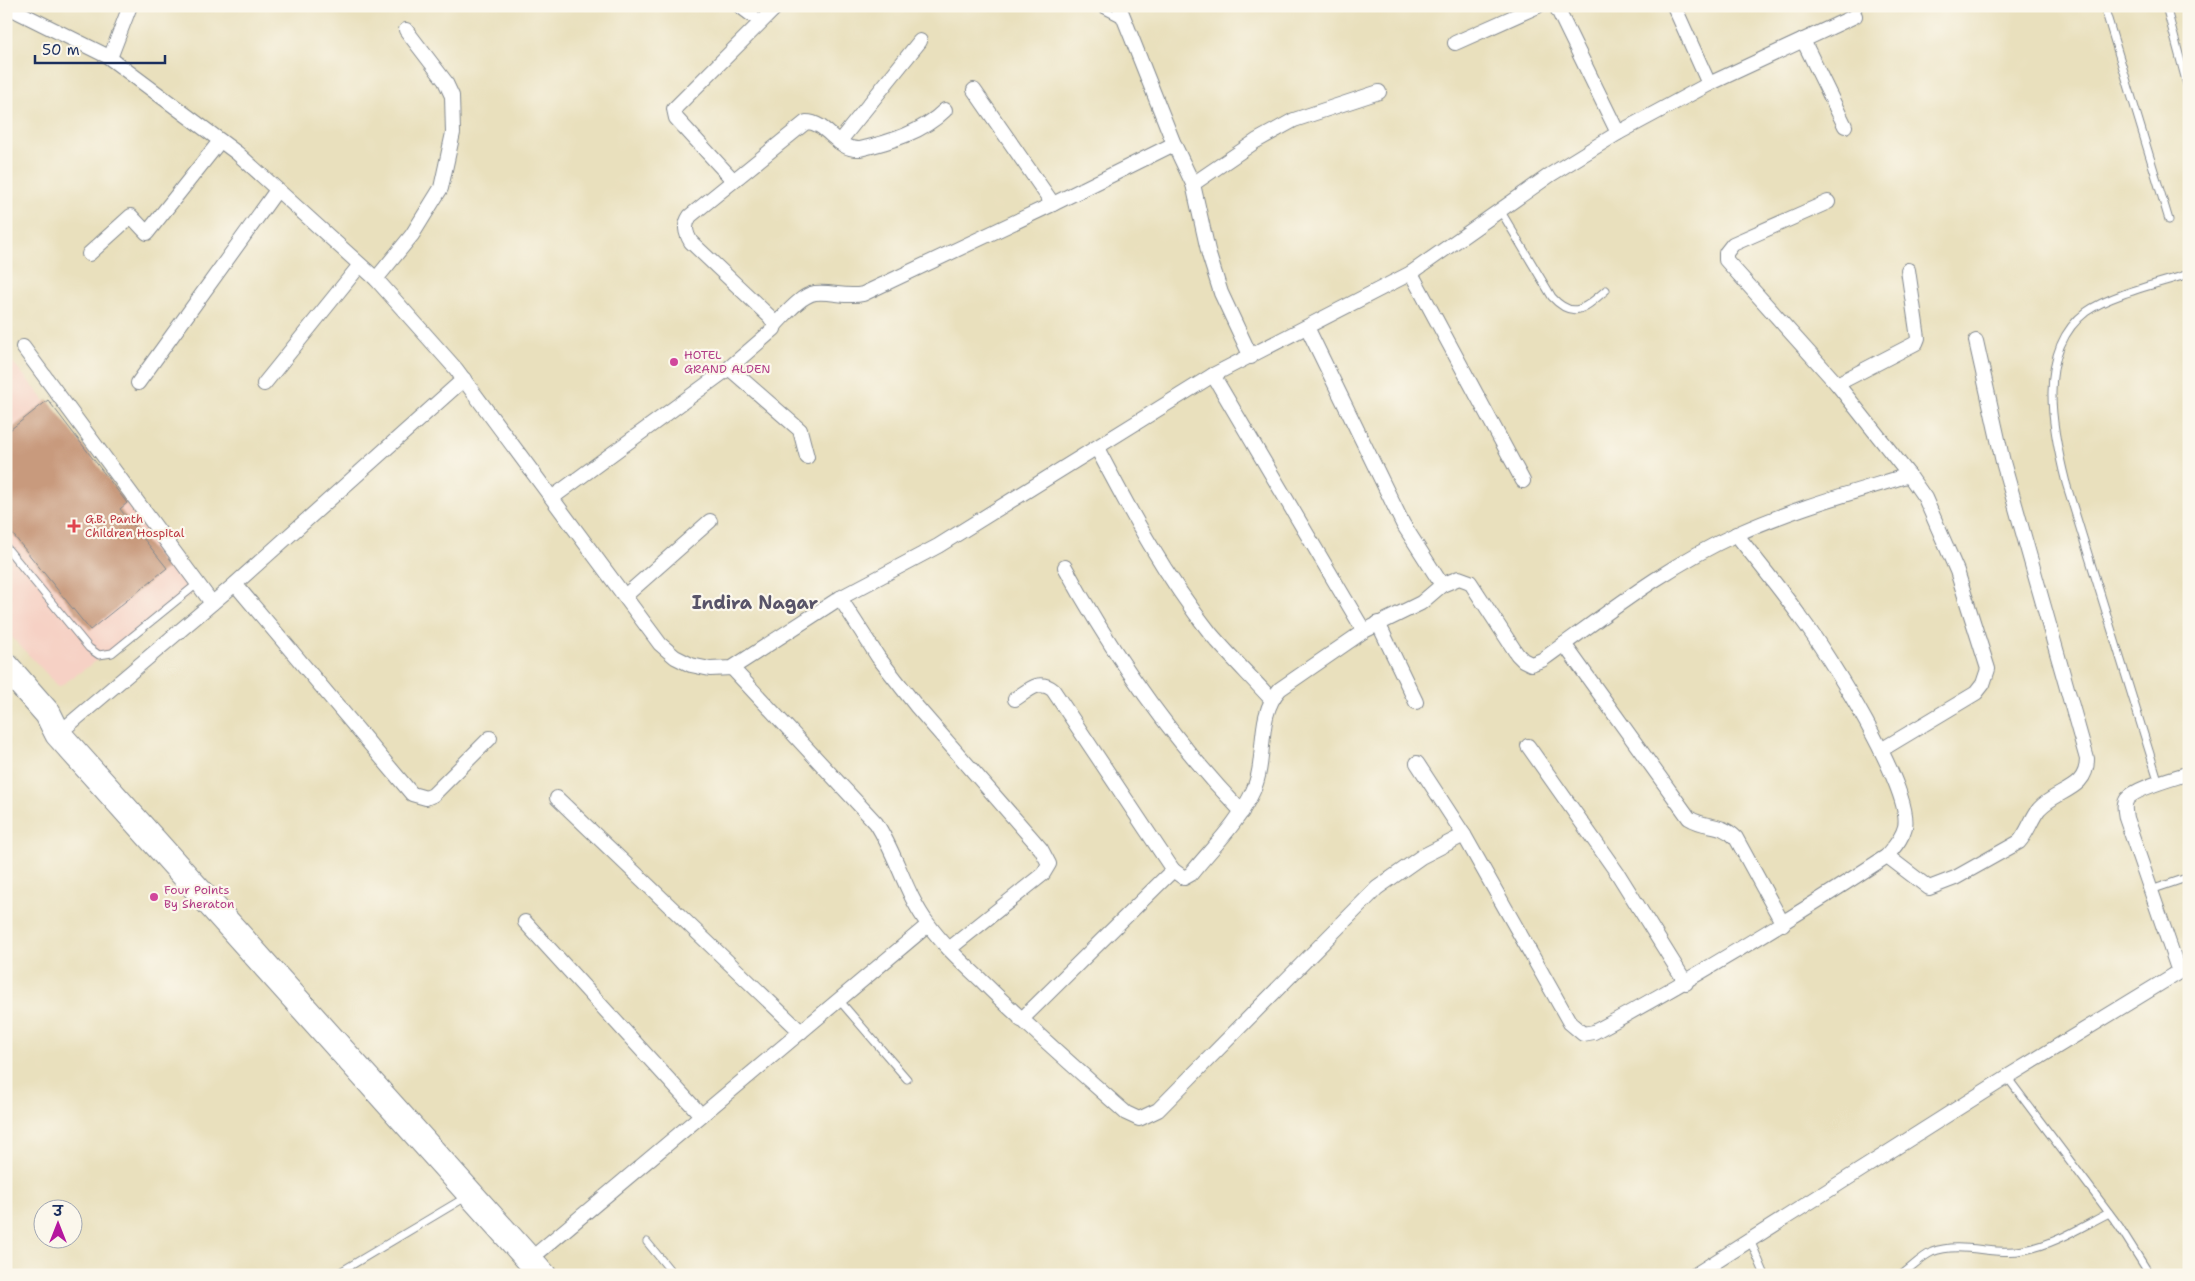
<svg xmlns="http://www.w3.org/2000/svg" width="2195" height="1281" viewBox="0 0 2195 1281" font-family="'Shantell Sans','Playpen Sans Deva',sans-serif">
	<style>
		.built { fill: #f6d1c5 }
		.building { fill: #c89a7d }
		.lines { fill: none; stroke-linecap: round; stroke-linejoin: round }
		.lane-casing { stroke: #82888e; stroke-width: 9 }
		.street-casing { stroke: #82888e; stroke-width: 16 }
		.highway-casing { stroke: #82888e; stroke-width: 28 }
		.lane { stroke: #fff; stroke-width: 7 }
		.street { stroke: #fff; stroke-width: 14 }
		.highway { stroke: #fff; stroke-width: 26 }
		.hotel-dot { fill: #d1479c; stroke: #fbf7ec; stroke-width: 2 }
		.health-dot { fill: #e0444e; stroke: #fbf7ec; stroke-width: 2 }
		.labels { text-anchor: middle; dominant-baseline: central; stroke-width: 4.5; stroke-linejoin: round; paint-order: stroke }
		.hotel-label { font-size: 12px; fill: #b23c85; stroke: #fbf7ec; text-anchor: start }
		.health-label { font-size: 12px; fill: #be3a42; stroke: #fbf7ec; text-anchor: start }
		.district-label { font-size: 18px; font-weight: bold; fill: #585469; stroke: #fbf7ec }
	</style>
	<rect width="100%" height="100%" fill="#fbf7ec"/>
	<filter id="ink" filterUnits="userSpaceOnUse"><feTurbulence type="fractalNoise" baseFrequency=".02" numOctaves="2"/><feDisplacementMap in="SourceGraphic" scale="10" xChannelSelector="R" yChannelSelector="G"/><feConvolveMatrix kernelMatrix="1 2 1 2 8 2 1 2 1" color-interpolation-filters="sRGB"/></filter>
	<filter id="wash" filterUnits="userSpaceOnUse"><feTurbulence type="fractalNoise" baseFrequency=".0096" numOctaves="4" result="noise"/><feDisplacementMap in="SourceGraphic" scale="20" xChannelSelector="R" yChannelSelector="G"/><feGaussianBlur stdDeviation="1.12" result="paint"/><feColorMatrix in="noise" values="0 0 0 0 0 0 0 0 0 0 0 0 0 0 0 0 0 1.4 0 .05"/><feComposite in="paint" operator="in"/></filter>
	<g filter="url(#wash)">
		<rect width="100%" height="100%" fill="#e9e0bd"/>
		<!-- built -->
		<polygon class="built" points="6,354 93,458 192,594 59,687 6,631"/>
		<g id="blocks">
			<!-- building -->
			<polygon class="building" points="48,400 127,503 120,509 167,568 90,630 6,526 6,433"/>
		</g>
	</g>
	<g filter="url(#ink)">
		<use href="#blocks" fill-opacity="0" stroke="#82888e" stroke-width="1"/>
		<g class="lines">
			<defs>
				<g id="lane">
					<polyline points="1097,6 1124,20"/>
					<polyline points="2104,6 2169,220"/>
					<polyline points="2166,6 2189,92"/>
					<polyline points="1855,16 1859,6"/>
					<path d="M1500 210 1552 297C1574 321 1586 307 1606 290"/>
					<polyline points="6,547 89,648 99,655 112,653 197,584"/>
					<path d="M2159 783 2066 483C2053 432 2035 351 2086 312 2109 295 2160 283 2189 274"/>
					<polyline points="2151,890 2189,877"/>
					<polyline points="839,1000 907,1079"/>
					<polyline points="2007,1077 2119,1226 2150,1275"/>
					<polyline points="1750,1240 1765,1275"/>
					<polyline points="647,1242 674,1275"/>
					<polyline points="335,1275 466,1197"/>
					<path d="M1901 1275C1911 1268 1921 1257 1932 1252 1961 1241 1994 1256 2024 1250 2054 1245 2083 1226 2109 1213"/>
				</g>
				<g id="street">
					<polyline points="6,6 107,56 237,153 376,279 456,369 660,644 675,657 691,665 710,669 732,668 840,598 938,546 1213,375 1411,273 1550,175 1618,133 1709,84 1855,16"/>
					<polyline points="740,6 752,15"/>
					<polyline points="1119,6 1174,144 1193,184 1209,255 1221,293 1251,357"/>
					<polyline points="1556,6 1618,133"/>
					<polyline points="1674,6 1709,84"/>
					<polyline points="1803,40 1845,126"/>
					<polyline points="1455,43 1538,6"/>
					<polyline points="110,58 130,6"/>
					<polyline points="974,90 1053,204"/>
					<polyline points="839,142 920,41"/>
					<polyline points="733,180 676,118 674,109 777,6"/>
					<polyline points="1193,184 1256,141 1294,120 1379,92"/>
					<polyline points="1828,202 1733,244 1726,253 1726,260 1837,384 1909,475 1925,498 1957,571 1988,669 1983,684 1976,693 1881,750"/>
					<polyline points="89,254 131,216 147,233 220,141"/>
					<polyline points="1411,273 1523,481"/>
					<polyline points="376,279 412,235 441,188 453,133 452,96 445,81 406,30"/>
					<path d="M775 325C785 315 801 295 815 293 832 291 846 298 863 294L1053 204 1174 144"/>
					<polyline points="1307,327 1403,524 1442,585"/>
					<polyline points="23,347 212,603"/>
					<polyline points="729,368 800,430 807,457"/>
					<polyline points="1213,375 1364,631"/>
					<polyline points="138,383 277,190"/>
					<polyline points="264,384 360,265"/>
					<polyline points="1837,384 1916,343 1918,338 1908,270"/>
					<path d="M1097 448C1131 513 1165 576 1211 634 1230 656 1251 677 1271 699"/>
					<path d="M553 497 729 368 774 329 775 325 770 317 691 242C685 232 684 225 690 216L806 122C828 122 836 151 860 149 890 142 923 132 945 110"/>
					<path d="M1065 567C1114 657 1171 738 1242 812"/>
					<polyline points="235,584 412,794 426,798 433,795 490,738"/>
					<polyline points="625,596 710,521"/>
					<polyline points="840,598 878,657 917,707 1041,849 1049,864 1043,874 949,949"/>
					<polyline points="1378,623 1416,702"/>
					<path d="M1564 644 1689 818C1707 829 1720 822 1736 838L1783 924"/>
					<path d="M732 668 876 823C897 855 905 893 928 924 944 946 964 964 983 982 1029 1028 1078 1070 1126 1113L1139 1119 1158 1110 1377 888 1421 857 1464 835"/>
					<path d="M1015 699C1028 691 1039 678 1053 690L1173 870"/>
					<polyline points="58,734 235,584 464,379"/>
					<polyline points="1528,746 1618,874 1686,983"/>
					<path d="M1417 763 1464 835 1570 1023 1583 1034 1594 1032C1695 978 1791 919 1887 856 1894 847 1902 839 1905 827 1913 789 1827 653 1801 618 1781 590 1758 562 1736 534"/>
					<polyline points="557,798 801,1032"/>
					<path d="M1887 856 1929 888 1955 878 2019 842C2028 832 2031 819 2039 809 2057 789 2087 791 2087 759L2003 462 1976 341"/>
					<polyline points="525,922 701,1115"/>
					<path d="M1021 1020 1173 870 1184 878 1191 874C1212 848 1239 822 1253 791 1268 758 1255 716 1280 689L1364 631 1421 603 1442 585 1459 578 1470 582 1517 654 1523 660 1531 664 1542 660C1605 615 1666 566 1737 534 1792 509 1851 493 1909 475"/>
					<polyline points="540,1251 928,925"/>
					<path d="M1695 1275 2007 1077 2179 972 2126 818C2125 811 2123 805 2127 799 2135 788 2175 778 2189 773"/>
				</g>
				<polyline id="highway" points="6,666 48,714 58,734 543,1275"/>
			</defs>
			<!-- lane casing -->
			<use href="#lane" class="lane-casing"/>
			<!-- street casing -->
			<use href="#street" class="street-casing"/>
			<!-- highway casing -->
			<use href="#highway" class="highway-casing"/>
			<!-- lane -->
			<use href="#lane" class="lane"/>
			<!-- street -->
			<use href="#street" class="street"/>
			<!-- highway -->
			<use href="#highway" class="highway"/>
		</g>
	</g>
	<!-- markers -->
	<g class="hotel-dot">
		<circle cx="674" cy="362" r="5"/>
		<circle cx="154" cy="897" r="5"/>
	</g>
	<path class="health-dot" d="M71.5 518.5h5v5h5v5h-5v5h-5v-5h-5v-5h5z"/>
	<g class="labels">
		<!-- hotel labels -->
		<g class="hotel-label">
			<text x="684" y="355">HOTEL<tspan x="684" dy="14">GRAND ALDEN</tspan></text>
			<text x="164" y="890">Four Points<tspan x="164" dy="14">By Sheraton</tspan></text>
		</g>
		<!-- health labels -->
		<g class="health-label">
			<text x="85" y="519">G.B. Panth<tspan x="85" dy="14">Children Hospital</tspan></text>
		</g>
		<!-- district labels -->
		<g class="district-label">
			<text x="755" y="603">Indira Nagar</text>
		</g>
	</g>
	<!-- margin -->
	<rect width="2195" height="1281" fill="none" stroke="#fbf7ec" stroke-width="25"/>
	<!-- north arrow -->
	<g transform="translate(58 1224)"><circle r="24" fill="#fbf7ec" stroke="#a1a7b3"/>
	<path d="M0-4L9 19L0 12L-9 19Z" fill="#b5179e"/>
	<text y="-8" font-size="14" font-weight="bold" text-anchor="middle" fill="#1b2f5e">उ</text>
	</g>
	<!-- scale -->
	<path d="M35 55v8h130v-8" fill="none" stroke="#1b2f5e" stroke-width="2.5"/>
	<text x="42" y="55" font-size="15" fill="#1b2f5e" stroke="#fbf7ec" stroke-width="4" paint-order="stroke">50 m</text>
</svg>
